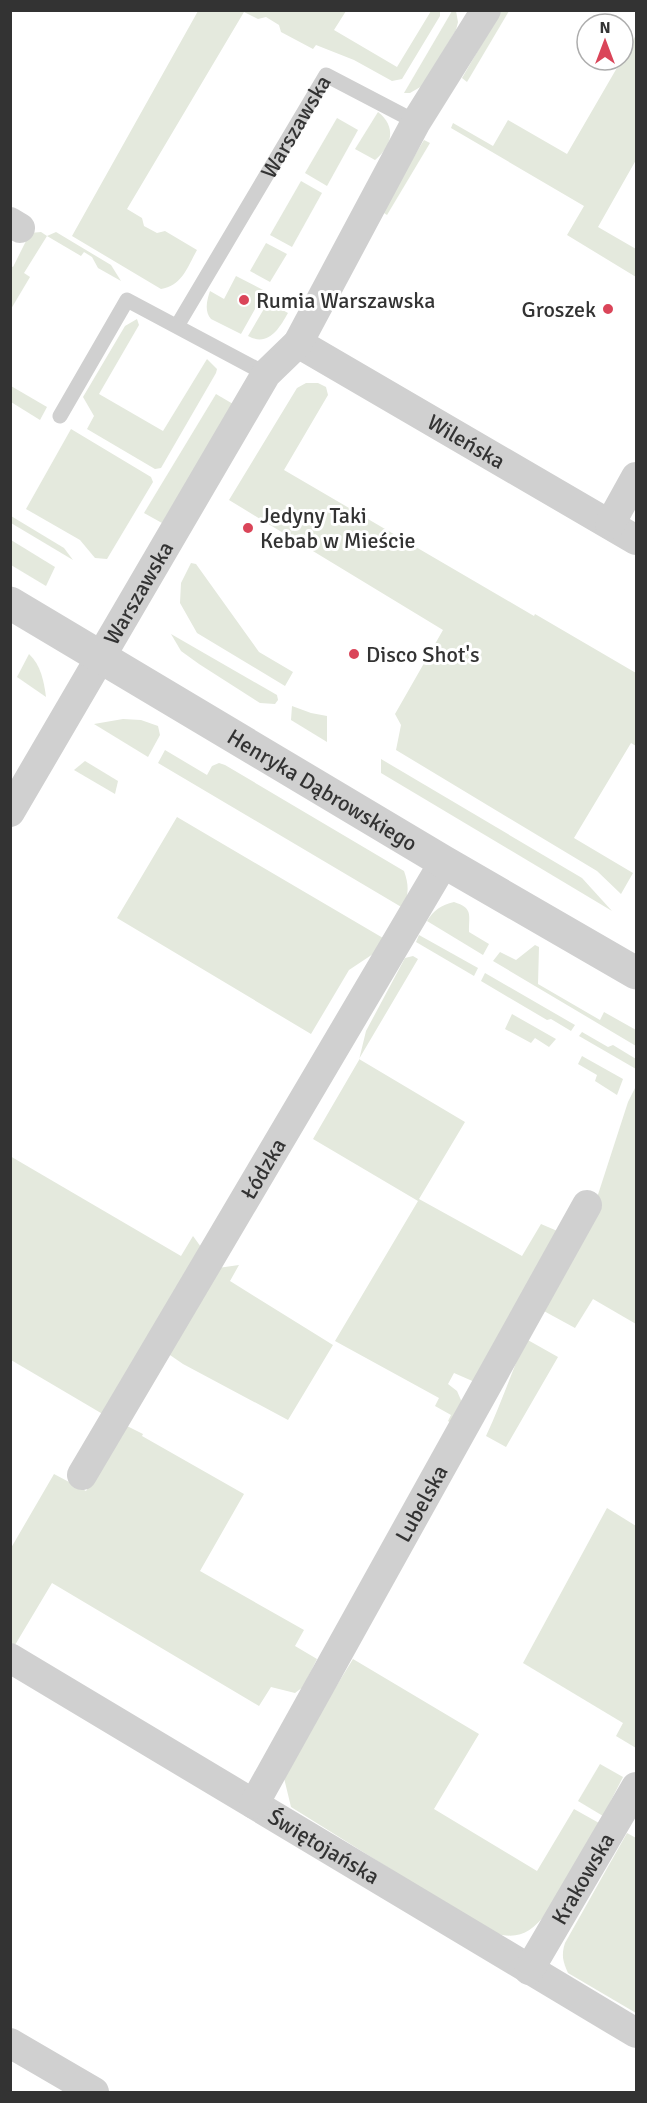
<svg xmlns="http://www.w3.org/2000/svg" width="647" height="2103" viewBox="0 0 647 2103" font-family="Signika,sans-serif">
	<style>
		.green { fill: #e4e9dd }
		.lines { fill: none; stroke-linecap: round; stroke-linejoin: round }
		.service { stroke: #d0d0d0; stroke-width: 15 }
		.minor { stroke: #d0d0d0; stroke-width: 30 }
		.tertiary { stroke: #d0d0d0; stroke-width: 33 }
		.poi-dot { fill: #da4559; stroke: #fff; stroke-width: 2 }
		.labels { text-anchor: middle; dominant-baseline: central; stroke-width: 6; stroke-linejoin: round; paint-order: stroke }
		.street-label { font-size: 22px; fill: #333; stroke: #fff }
		.poi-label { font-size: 22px; fill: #333; stroke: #fff; text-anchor: start }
	</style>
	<rect width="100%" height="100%" fill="#fff"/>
	<!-- green -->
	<g class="green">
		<path d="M198 11H346L334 30 397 67 431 11H440V16L402 79 392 81 354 60 316 45 313 49 281 32 279 25 266 17 258 19 244 12 127 209 142 218 144 226 157 233 165 231 197 250C188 266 182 286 161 289L72 236Z"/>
		<polygon points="452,11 456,11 458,22 456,30 422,86 410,93 404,93"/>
		<polygon points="501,11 509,11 467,82 462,78"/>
		<polygon points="636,35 636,160 598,227 636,249 636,277 567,235 584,206 451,128 453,123 493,146 508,120 567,154"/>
		<path d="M378 112C397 127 392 146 375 160L355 149Z"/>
		<polygon points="337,118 358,130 327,186 305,173"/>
		<polygon points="424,140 430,143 387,215 381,211"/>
		<polygon points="301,181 322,193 292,247 270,235"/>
		<polygon points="41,232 47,236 56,232 111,265 121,281 98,268 92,257 84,252 81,256 47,236 24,273 30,277 11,309 11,266 13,267 30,233"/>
		<polygon points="266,243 287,254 270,282 250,271"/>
		<path d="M236 276 265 291 241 334 211 319C204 311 207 300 210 291L224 299Z"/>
		<path d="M268 302 288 313C279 329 268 347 248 336Z"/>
		<polygon points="137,319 139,325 99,394 163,431 207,359 217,369 216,373 161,468 155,469 87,429 94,416 83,397 125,326"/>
		<polygon points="306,383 318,383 326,387 328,395 284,470 534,616 535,614 636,673 636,746 631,743 574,838 633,873 621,894 597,871 396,750 401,725 395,714 443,630 229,500 297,388"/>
		<polygon points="11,386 47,407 40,420 11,402"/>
		<polygon points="216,394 233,404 162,523 144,513"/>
		<polygon points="71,429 151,477 153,482 107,559 95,558 80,540 26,509"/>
		<polygon points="11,516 64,548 73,560 11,523"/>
		<polygon points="11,540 55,567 46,586 11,565"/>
		<polygon points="191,563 196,564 259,652 293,672 285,686 197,633 180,603 181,583"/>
		<polygon points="171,634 277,695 278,700 275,704 260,703 199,664 181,651"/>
		<path d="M29 654C41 665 44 682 46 697L17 677Z"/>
		<polygon points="292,706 311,713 327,716 327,742 291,720"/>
		<polygon points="123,719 141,720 158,726 160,735 148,757 94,724"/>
		<path d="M165 750 207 775 212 766 219 763 225 765 404 871C409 885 409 894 403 908L158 763Z"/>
		<polygon points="381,759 582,878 612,911 381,773"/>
		<polygon points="85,761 118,781 115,794 74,770"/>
		<polygon points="177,817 383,938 379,950 349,970 311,1034 117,918"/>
		<path d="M454 902C473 908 469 914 469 932L489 944 483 955 427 921C434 910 441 905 454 902Z"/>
		<polygon points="419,935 478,968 474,976 416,942"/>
		<polygon points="535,945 539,947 538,984 600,1020 604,1012 636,1030 636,1046 493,961 500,952 516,960"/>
		<polygon points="413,956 418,959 359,1059 465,1122 419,1199 522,1256 541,1224 562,1233 477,1383 454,1373 448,1384 457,1391 464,1407 455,1426 448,1421 451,1415 435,1406 439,1398 335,1341 418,1201 313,1139 359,1060 366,1031 405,958"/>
		<polygon points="485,973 575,1025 571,1031 551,1019 547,1020 481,981"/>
		<polygon points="512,1014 556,1039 549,1047 535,1038 531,1043 505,1029"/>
		<polygon points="582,1032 608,1047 613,1045 636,1059 636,1069 579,1036"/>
		<polygon points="582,1056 623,1079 617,1095 595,1081 597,1075 578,1064"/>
		<polygon points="636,1086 636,1324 593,1299 575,1328 542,1310 593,1210 628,1102"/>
		<polygon points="10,1156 181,1256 193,1236 206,1254 106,1416 11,1360"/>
		<polygon points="239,1265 230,1281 333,1345 288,1420 183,1364 167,1353 218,1268"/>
		<path d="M526 1339 558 1357 506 1447 486 1436C501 1404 512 1371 526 1339Z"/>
		<polygon points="125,1425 143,1434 142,1436 244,1494 200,1571 304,1630 295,1646 317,1659 303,1687 295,1693 271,1687 259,1706 52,1583 15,1645 11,1644 11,1548 54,1474 86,1491"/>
		<polygon points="607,1508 636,1526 636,1748 616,1736 623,1723 523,1663"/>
		<path d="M353 1659 479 1734 434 1809 537 1871 574 1809 599 1823 547 1913C530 1933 519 1940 493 1933L291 1807 284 1778 289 1763Z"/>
		<polygon points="600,1764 623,1777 603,1816 578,1801"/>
		<path d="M627 1833 636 1838V2013L568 1973C563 1962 561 1955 565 1943Z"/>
	</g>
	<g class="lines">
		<!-- service -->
		<g class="service">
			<path id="s1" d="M177 326 326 75 416 122"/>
			<polyline points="60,416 127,300 266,374"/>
		</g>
		<!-- minor -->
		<g class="minor">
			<polyline points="10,222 20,228"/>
			<path id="s2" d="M298 343 636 540"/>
			<polyline points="610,524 636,477"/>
			<path id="s3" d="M10 812 266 374 298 343 416 122 486 10"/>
			<path id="s4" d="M82 1475 444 862"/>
			<path id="s5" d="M10 1658 636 2033"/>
			<path id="s6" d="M254 1804 587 1205"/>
			<path id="s7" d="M529 1970 636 1787"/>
			<polyline points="10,2043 94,2092"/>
		</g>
		<!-- tertiary -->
		<path class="tertiary" id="s8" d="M10 603 444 862 636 973"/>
	</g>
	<!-- markers -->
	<g class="poi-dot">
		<circle cx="244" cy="300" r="6"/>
		<circle cx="608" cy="309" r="6"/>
		<circle cx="248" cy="528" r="6"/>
		<circle cx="354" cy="654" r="6"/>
	</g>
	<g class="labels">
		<!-- street labels -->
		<g class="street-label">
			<text stroke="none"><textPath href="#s1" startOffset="232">Warszawska</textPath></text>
			<text stroke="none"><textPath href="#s2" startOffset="195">Wileńska</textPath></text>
			<text stroke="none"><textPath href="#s3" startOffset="254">Warszawska</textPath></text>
			<text stroke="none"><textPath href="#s8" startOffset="364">Henryka Dąbrowskiego</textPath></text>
			<text stroke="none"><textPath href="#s4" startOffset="356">Łódzka</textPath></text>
			<text stroke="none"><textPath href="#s6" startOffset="344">Lubelska</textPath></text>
			<text stroke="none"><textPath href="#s5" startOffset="366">Świętojańska</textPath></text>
			<text stroke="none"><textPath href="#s7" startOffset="106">Krakowska</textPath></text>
		</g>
		<!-- poi labels -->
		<g class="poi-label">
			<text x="256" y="300">Rumia Warszawska</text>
			<text x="596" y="309" text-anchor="end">Groszek</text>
			<text x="260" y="515">Jedyny Taki<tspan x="260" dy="25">Kebab w Mieście</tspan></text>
			<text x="366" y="654">Disco Shot's</text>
		</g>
	</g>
	<!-- border -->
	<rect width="647" height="2103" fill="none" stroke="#333333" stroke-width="24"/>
	<!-- north arrow -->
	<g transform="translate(605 42)"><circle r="28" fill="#ffffff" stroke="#adadad" stroke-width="1.5"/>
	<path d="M0-4.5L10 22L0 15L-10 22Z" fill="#da4559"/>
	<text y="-9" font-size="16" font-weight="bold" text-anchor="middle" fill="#333333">N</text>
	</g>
</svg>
